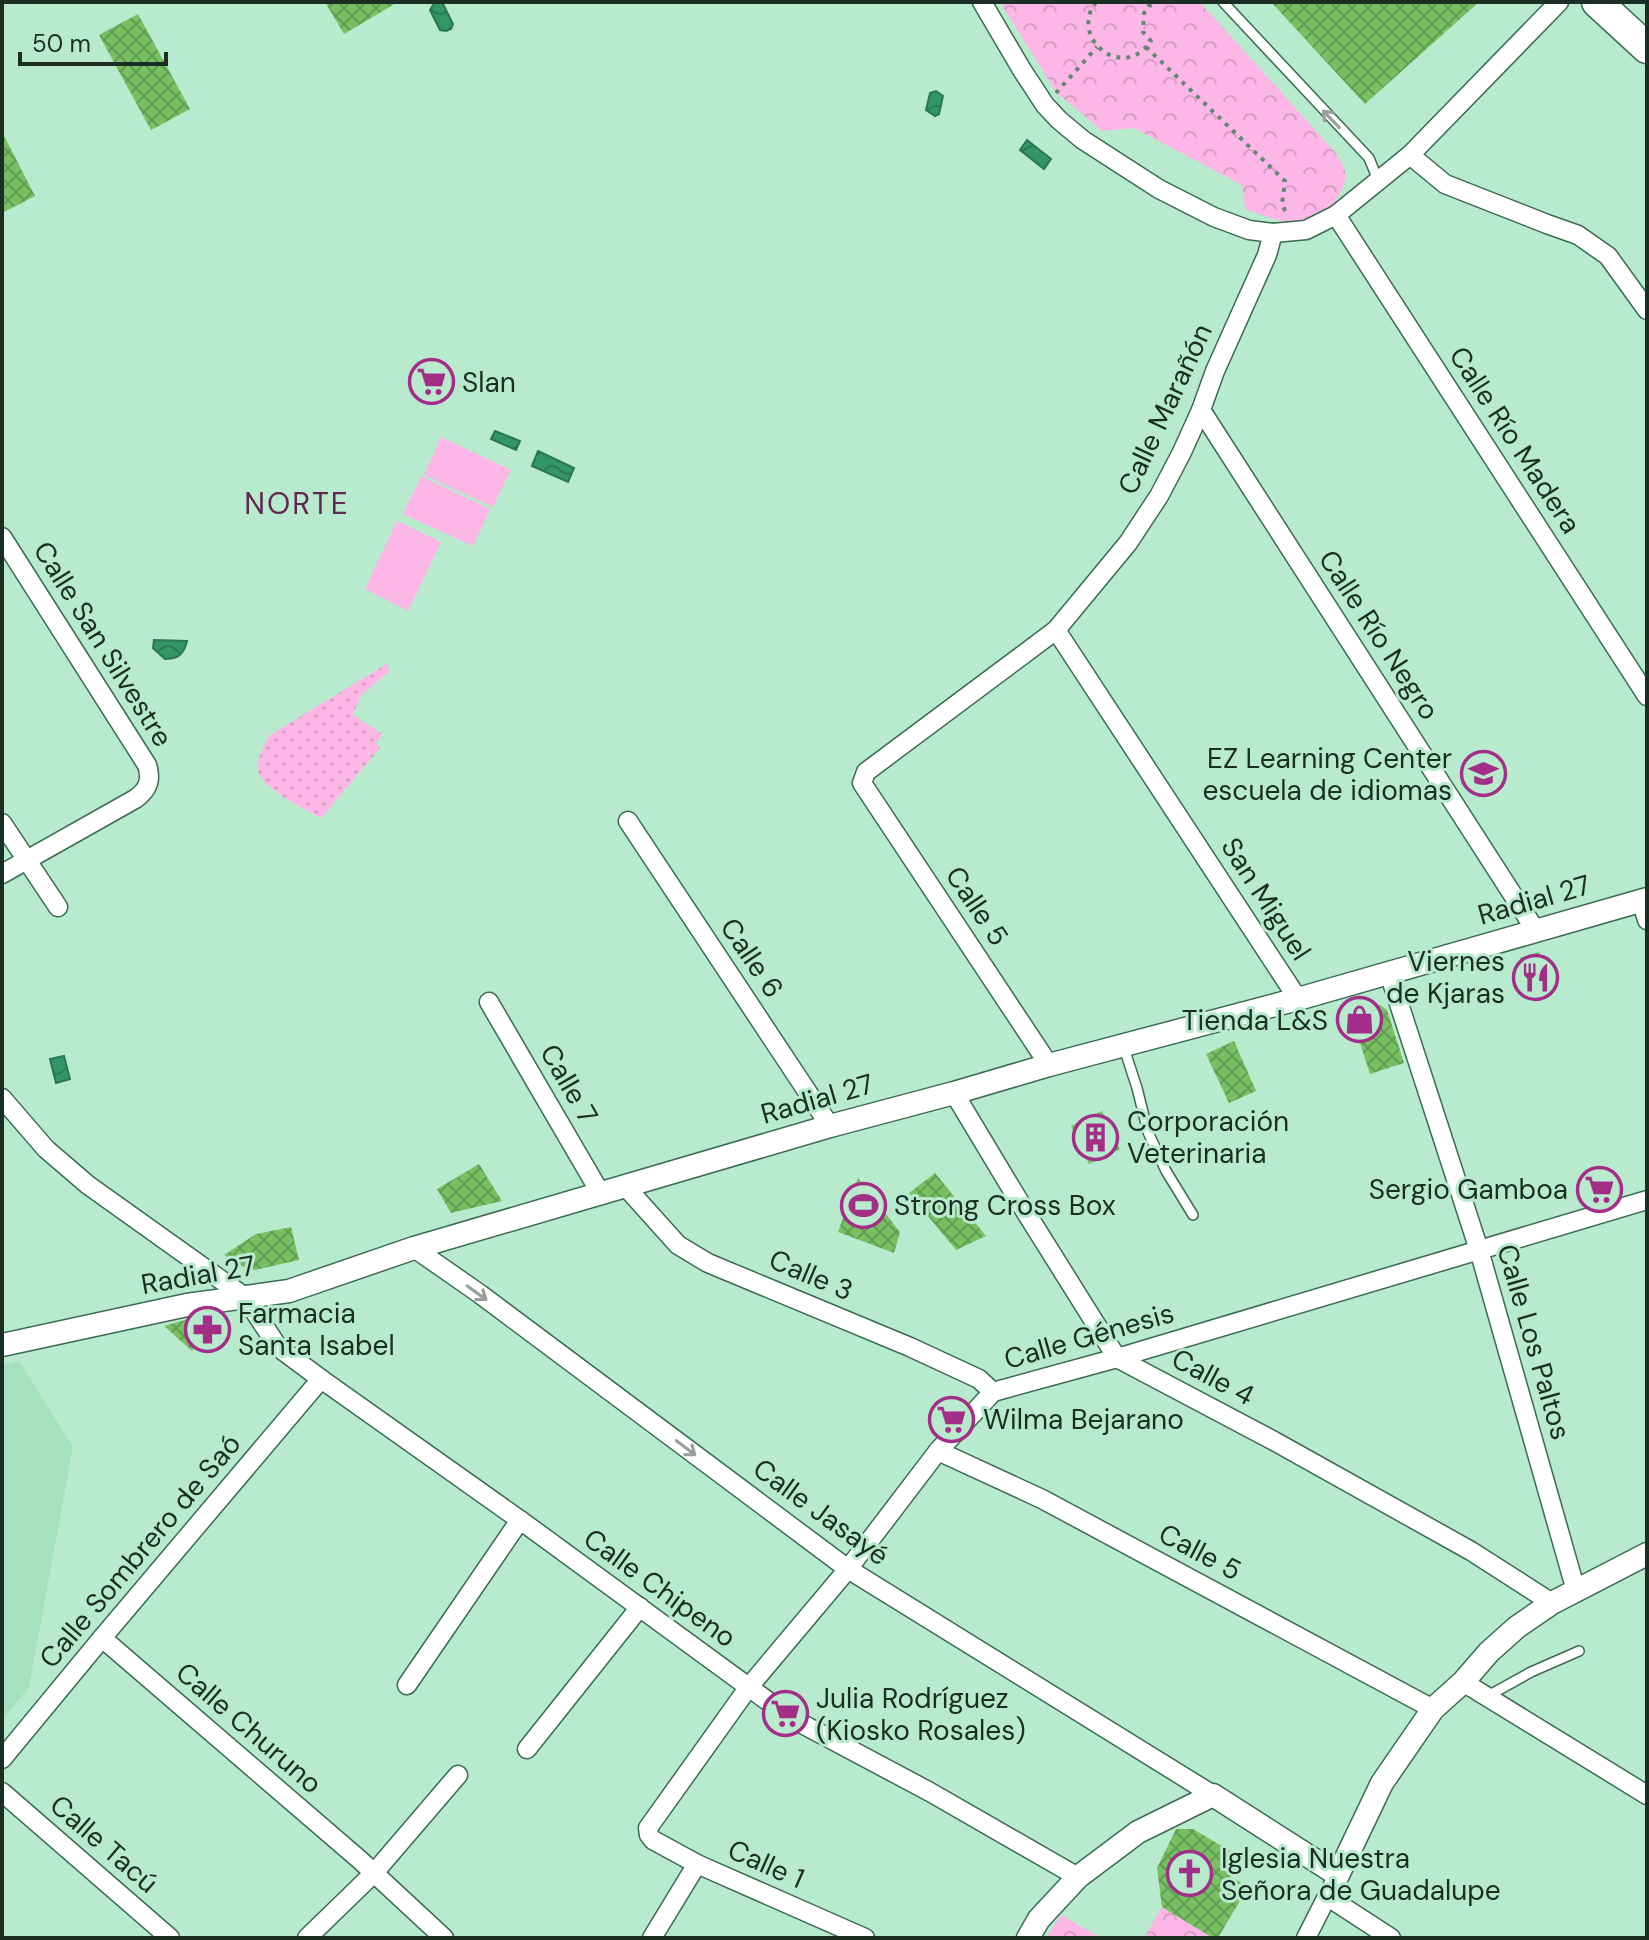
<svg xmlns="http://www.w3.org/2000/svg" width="1649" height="1940" viewBox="0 0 1649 1940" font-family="'DM Sans',sans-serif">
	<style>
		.built { fill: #a5e1be }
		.grass { fill: url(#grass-dots) }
		.park { fill: url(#park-crowns) }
		.pitch { fill: #fcb7e6 }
		.water { fill: url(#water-waves); stroke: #2b7753; stroke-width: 2 }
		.building { fill: url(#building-cross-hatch) }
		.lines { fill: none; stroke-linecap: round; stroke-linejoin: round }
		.service-casing { stroke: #3b6b51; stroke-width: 12 }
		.minor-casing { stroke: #3b6b51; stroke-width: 21 }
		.tertiary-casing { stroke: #3b6b51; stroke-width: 25 }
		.trunk-casing { stroke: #3b6b51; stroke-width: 33 }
		.path { stroke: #648773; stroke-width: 4; stroke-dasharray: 4 6; stroke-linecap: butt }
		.service { stroke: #fff; stroke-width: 9 }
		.minor { stroke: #fff; stroke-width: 18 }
		.tertiary { stroke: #fff; stroke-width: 22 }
		.trunk { stroke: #fff; stroke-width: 30 }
		.oneway { stroke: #98a19c }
		.labels { text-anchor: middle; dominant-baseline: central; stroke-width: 6; stroke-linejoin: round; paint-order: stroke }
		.poi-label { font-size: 28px; fill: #1a2e23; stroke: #b8ebcd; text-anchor: start }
		.street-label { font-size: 28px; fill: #1a2e23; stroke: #b8ebcd }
		.neighbourhood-label { font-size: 30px; letter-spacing: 2px; fill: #602751; stroke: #b8ebcd }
	</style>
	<defs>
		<pattern id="grass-dots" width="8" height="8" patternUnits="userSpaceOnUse" patternTransform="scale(2)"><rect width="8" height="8" fill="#fcb7e6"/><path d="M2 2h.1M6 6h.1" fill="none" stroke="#d79ec5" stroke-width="1.8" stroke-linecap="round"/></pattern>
		<pattern id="park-crowns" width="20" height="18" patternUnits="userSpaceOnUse" patternTransform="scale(2)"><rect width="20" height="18" fill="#fcb7e6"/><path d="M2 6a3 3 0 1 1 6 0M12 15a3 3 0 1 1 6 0" fill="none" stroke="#d79ec5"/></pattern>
		<pattern id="water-waves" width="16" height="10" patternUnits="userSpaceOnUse" patternTransform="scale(2)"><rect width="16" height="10" fill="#329667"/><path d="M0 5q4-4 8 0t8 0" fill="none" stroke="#2a7b54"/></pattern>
		<pattern id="building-cross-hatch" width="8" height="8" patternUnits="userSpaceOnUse" patternTransform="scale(2)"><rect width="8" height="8" fill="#78c163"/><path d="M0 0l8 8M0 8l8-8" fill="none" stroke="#629d51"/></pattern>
	</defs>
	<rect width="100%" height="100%" fill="#b8ebcd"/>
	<!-- built -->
	<polygon class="built" points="19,1361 73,1447 29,1687 2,1720 2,1365"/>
	<!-- grass -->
	<path class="grass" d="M388 663 389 672 361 695 353 715 382 734 376 744 380 748 321 818C305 809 262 789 258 771 256 760 264 744 270 735Z"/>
	<!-- park -->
	<g class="park">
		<path d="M1000 2H1200L1334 151C1349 172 1349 179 1335 202L1338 206C1332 210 1324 218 1316 220 1292 228 1268 217 1245 209L1242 185 1134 128 1102 131 1056 92Z"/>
		<polygon points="1162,1907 1213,1938 1144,1938"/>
		<polygon points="1061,1915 1101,1938 1046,1938"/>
	</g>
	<!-- pitch -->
	<g class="pitch">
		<polygon points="441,437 511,470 493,507 424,475"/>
		<polygon points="421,476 490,509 473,546 403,514"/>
		<polygon points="397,521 441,542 408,611 365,589"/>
	</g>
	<!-- water -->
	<g class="water">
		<polygon points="435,2 442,2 453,24 451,29 446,31 440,30 430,10"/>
		<polygon points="936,91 943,96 939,114 935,116 926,110 930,93"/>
		<polygon points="1027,140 1051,159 1044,169 1020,150"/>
		<polygon points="495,431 520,441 516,450 491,439"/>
		<polygon points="538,451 574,468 568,482 532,466"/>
		<path d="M154 640 187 641C184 654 178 659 165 659L153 648Z"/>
		<polygon points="64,1056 70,1079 56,1083 50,1059"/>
	</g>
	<!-- building -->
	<g class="building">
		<polygon points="325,2 398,2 344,34"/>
		<polygon points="1271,2 1479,2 1365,104"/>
		<polygon points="138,14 190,109 151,130 99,35"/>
		<polygon points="2,132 35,196 2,213"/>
		<polygon points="1539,952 1552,995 1533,1001 1520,958"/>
		<polygon points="1380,1005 1387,1010 1404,1063 1370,1074 1351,1015"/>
		<polygon points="1234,1041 1256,1091 1229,1103 1206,1054"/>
		<polygon points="1102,1111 1120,1149 1089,1164 1071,1126"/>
		<polygon points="479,1164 502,1201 451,1213 437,1189"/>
		<polygon points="935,1173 986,1236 956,1250 909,1193"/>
		<polygon points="858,1178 900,1232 894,1253 838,1232"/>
		<polygon points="291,1227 299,1260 255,1270 246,1268 224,1255 256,1234"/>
		<polygon points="203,1317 213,1326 192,1351 164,1326 181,1321"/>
		<polygon points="1176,1829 1193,1829 1230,1851 1224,1864 1230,1876 1248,1887 1218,1938 1213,1938 1162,1907 1157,1868"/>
	</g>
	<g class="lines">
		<defs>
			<g id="service">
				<polyline points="1223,2 1369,158 1378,180"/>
				<polyline points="1123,1045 1137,1088 1148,1132 1166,1171 1193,1215"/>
				<polyline points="1486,1697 1531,1672 1579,1651"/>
			</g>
			<g id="minor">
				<polyline points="982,2 1022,70 1045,105 1059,120 1083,140 1159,189 1214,217 1249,230 1273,233 1306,230 1336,215 1410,155 1559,2"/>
				<polyline points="1410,155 1445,184 1547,224 1578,235 1608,256 1647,310"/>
				<polyline points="1336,215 1647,696"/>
				<polyline points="1201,410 1536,931"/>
				<path d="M2 537 147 765C152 780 148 790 135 799L2 874"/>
				<polyline points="1056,630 1298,999"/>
				<polyline points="628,821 830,1126"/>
				<polyline points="2,823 58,907"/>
				<polyline points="1641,900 1647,920"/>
				<polyline points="1389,973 1479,1250 1576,1591"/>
				<polyline points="489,1002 601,1194"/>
				<polyline points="1049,1065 862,783 866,772 1056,630 1128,543 1159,496 1182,452 1201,410 1215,371 1267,255 1273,233"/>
				<polyline points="954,1093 1025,1211 1117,1358 1274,1441 1471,1551 1552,1603"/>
				<polyline points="2,1098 46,1149 88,1185 245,1297 278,1347 321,1379 520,1520 791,1718 930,1792 1078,1877"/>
				<polyline points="625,1186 678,1245 708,1263 910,1347 979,1379 993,1392"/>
				<polyline points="414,1248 480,1294 848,1569 1213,1795"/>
				<polyline points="938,1451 1042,1499 1433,1709"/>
				<polyline points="102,1638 360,1860 444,1938"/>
				<polyline points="1463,1682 1647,1795"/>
				<polyline points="407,1685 520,1520"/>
				<polyline points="527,1749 640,1607"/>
				<polyline points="2,1759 102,1638 321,1379"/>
				<polyline points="2,1792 170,1938"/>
				<polyline points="1328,1897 1391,1938"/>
				<polyline points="307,1938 374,1873 458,1775"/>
				<polyline points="652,1938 697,1864"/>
				<polyline points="865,1938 697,1864 653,1840 649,1835 648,1828 748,1688 848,1569 938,1451 993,1392 1117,1358 1647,1200"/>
				<polyline points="1306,1938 1338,1875"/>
			</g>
			<g id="tertiary">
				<polyline points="2,1345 187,1305 289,1291 414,1248 830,1126 954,1093 1049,1065 1298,999 1647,899"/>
				<polyline points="1028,1938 1039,1919 1078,1877 1138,1832 1213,1795 1338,1875 1382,1783 1433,1709 1463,1682 1489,1652 1517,1627 1552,1603 1647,1554"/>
			</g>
			<polyline id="trunk" points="1597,2 1647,48"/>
		</defs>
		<!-- service casing -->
		<use href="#service" class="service-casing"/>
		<!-- minor casing -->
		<use href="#minor" class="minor-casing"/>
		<!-- tertiary casing -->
		<use href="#tertiary" class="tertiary-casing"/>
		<!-- trunk casing -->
		<use href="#trunk" class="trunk-casing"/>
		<!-- path -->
		<g class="path">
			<path d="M1096 2C1094 6 1091 9 1090 13 1080 43 1117 71 1142 51 1146 48 1148 44 1151 41L1143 32 1144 13 1150 6 1146 2"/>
			<polyline points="1146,47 1285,181 1282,204 1286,213"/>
			<polyline points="1056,93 1097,47"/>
		</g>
		<!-- service -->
		<use href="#service" class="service"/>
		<!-- minor -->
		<use href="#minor" class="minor"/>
		<!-- tertiary -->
		<use href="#tertiary" class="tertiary"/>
		<!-- trunk -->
		<use href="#trunk" class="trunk"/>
	</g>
	<!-- one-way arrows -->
	<defs><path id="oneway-shaft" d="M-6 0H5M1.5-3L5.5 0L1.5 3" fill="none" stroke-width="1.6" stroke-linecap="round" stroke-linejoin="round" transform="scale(2)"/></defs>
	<g class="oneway">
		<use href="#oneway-shaft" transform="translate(1331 119) rotate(-134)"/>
		<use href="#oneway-shaft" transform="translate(477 1293) rotate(36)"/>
		<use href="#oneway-shaft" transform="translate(686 1448) rotate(37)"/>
	</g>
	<!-- icons -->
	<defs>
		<symbol id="supermarket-ring" viewBox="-11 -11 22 22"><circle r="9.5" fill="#b8ebcd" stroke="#a32e87" stroke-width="1.5"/><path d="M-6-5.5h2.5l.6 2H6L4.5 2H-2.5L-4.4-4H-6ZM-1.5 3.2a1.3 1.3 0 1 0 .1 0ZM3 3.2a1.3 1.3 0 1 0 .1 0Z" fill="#a32e87"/></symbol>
		<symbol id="school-ring" viewBox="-11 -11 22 22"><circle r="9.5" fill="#b8ebcd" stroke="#a32e87" stroke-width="1.5"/><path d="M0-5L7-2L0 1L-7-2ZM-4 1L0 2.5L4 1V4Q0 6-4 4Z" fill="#a32e87"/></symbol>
		<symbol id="restaurant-ring" viewBox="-11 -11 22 22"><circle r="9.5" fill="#b8ebcd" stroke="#a32e87" stroke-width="1.5"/><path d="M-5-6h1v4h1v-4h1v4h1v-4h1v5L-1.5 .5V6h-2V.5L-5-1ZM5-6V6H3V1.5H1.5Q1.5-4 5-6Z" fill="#a32e87"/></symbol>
		<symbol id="shop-ring" viewBox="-11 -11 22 22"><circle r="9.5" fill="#b8ebcd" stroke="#a32e87" stroke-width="1.5"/><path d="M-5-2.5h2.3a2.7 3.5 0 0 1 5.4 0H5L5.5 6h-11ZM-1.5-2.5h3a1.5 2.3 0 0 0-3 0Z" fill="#a32e87"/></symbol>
		<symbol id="building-ring" viewBox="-11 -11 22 22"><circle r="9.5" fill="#b8ebcd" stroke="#a32e87" stroke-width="1.5"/><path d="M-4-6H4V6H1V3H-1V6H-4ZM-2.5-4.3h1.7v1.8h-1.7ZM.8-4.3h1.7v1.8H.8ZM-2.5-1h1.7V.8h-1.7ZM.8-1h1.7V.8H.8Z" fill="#a32e87"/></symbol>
		<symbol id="stadium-ring" viewBox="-11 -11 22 22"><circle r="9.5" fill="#b8ebcd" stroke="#a32e87" stroke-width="1.5"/><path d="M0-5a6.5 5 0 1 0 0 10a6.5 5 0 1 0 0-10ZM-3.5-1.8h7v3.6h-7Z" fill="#a32e87"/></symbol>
		<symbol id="pharmacy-ring" viewBox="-11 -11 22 22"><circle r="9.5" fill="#b8ebcd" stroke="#a32e87" stroke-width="1.5"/><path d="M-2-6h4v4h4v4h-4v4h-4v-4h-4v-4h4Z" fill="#a32e87"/></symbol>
		<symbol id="church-ring" viewBox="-11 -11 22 22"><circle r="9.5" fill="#b8ebcd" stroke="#a32e87" stroke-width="1.5"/><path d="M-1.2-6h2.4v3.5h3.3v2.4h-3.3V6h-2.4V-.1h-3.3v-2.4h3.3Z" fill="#a32e87"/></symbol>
	</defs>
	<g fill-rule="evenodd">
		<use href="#supermarket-ring" x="406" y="356" width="51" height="51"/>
		<use href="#school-ring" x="1458" y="748" width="51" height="51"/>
		<use href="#restaurant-ring" x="1510" y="952" width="51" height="51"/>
		<use href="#shop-ring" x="1334" y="994" width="51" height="51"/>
		<use href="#building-ring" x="1070" y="1112" width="51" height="51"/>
		<use href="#supermarket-ring" x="1574" y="1164" width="51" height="51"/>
		<use href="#stadium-ring" x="838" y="1180" width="51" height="51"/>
		<use href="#pharmacy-ring" x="182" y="1304" width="51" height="51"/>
		<use href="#supermarket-ring" x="926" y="1394" width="51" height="51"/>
		<use href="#supermarket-ring" x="760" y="1688" width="51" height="51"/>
		<use href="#church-ring" x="1164" y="1848" width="51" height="51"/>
	</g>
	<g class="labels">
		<!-- poi labels -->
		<g class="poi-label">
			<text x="462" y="382">Slan</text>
			<text x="1452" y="758" text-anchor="end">EZ Learning Center<tspan x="1452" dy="32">escuela de idiomas</tspan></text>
			<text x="1505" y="961" text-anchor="end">Viernes<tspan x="1505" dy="32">de Kjaras</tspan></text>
			<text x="1328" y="1020" text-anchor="end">Tienda L&amp;S</text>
			<text x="1127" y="1121">Corporación<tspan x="1127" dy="32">Veterinaria</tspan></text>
			<text x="1568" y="1189" text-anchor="end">Sergio Gamboa</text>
			<text x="894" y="1205">Strong Cross Box</text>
			<text x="238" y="1313">Farmacia<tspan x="238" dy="32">Santa Isabel</tspan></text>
			<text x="983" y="1419">Wilma Bejarano</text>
			<text x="816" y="1698">Julia Rodríguez<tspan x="816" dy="32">(Kiosko Rosales)</tspan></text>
			<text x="1221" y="1858">Iglesia Nuestra<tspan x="1221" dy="32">Señora de Guadalupe</tspan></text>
		</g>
		<!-- street labels -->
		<g class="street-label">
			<text transform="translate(1165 409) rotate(-65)">Calle Marañón</text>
			<text transform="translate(1515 440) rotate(57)">Calle Río Madera</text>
			<text transform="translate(1379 635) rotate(57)">Calle Río Negro</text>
			<text transform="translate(103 644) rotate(58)">Calle San Silvestre</text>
			<text transform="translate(1266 899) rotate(57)">San Miguel</text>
			<text transform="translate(1534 900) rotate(-16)">Radial 27</text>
			<text transform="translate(977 906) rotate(56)">Calle 5</text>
			<text transform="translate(752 958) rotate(56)">Calle 6</text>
			<text transform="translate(569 1084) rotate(60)">Calle 7</text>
			<text transform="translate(817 1099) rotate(-16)">Radial 27</text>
			<text transform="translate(198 1275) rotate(-10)">Radial 27</text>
			<text transform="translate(811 1275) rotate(23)">Calle 3</text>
			<text transform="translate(1089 1336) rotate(-16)">Calle Génesis</text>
			<text transform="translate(1534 1342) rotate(74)">Calle Los Paltos</text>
			<text transform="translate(1213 1377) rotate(28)">Calle 4</text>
			<text transform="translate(821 1512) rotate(36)">Calle Jasayé</text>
			<text transform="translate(140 1551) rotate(-50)">Calle Sombrero de Saó</text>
			<text transform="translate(1200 1552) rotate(28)">Calle 5</text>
			<text transform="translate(660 1588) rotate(36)">Calle Chipeno</text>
			<text transform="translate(249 1728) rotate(41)">Calle Churuno</text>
			<text transform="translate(104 1844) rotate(41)">Calle Tacú</text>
			<text transform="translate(766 1864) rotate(24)">Calle 1</text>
		</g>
		<!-- neighbourhood labels -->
		<g class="neighbourhood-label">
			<text x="297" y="503">NORTE</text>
		</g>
	</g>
	<!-- border -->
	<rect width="1649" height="1940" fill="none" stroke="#1a2e23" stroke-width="8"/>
	<!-- scale -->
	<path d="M20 52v12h146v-12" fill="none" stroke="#1a2e23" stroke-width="4"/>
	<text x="32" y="52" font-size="24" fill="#1a2e23" stroke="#b8ebcd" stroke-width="6" paint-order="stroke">50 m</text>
</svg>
